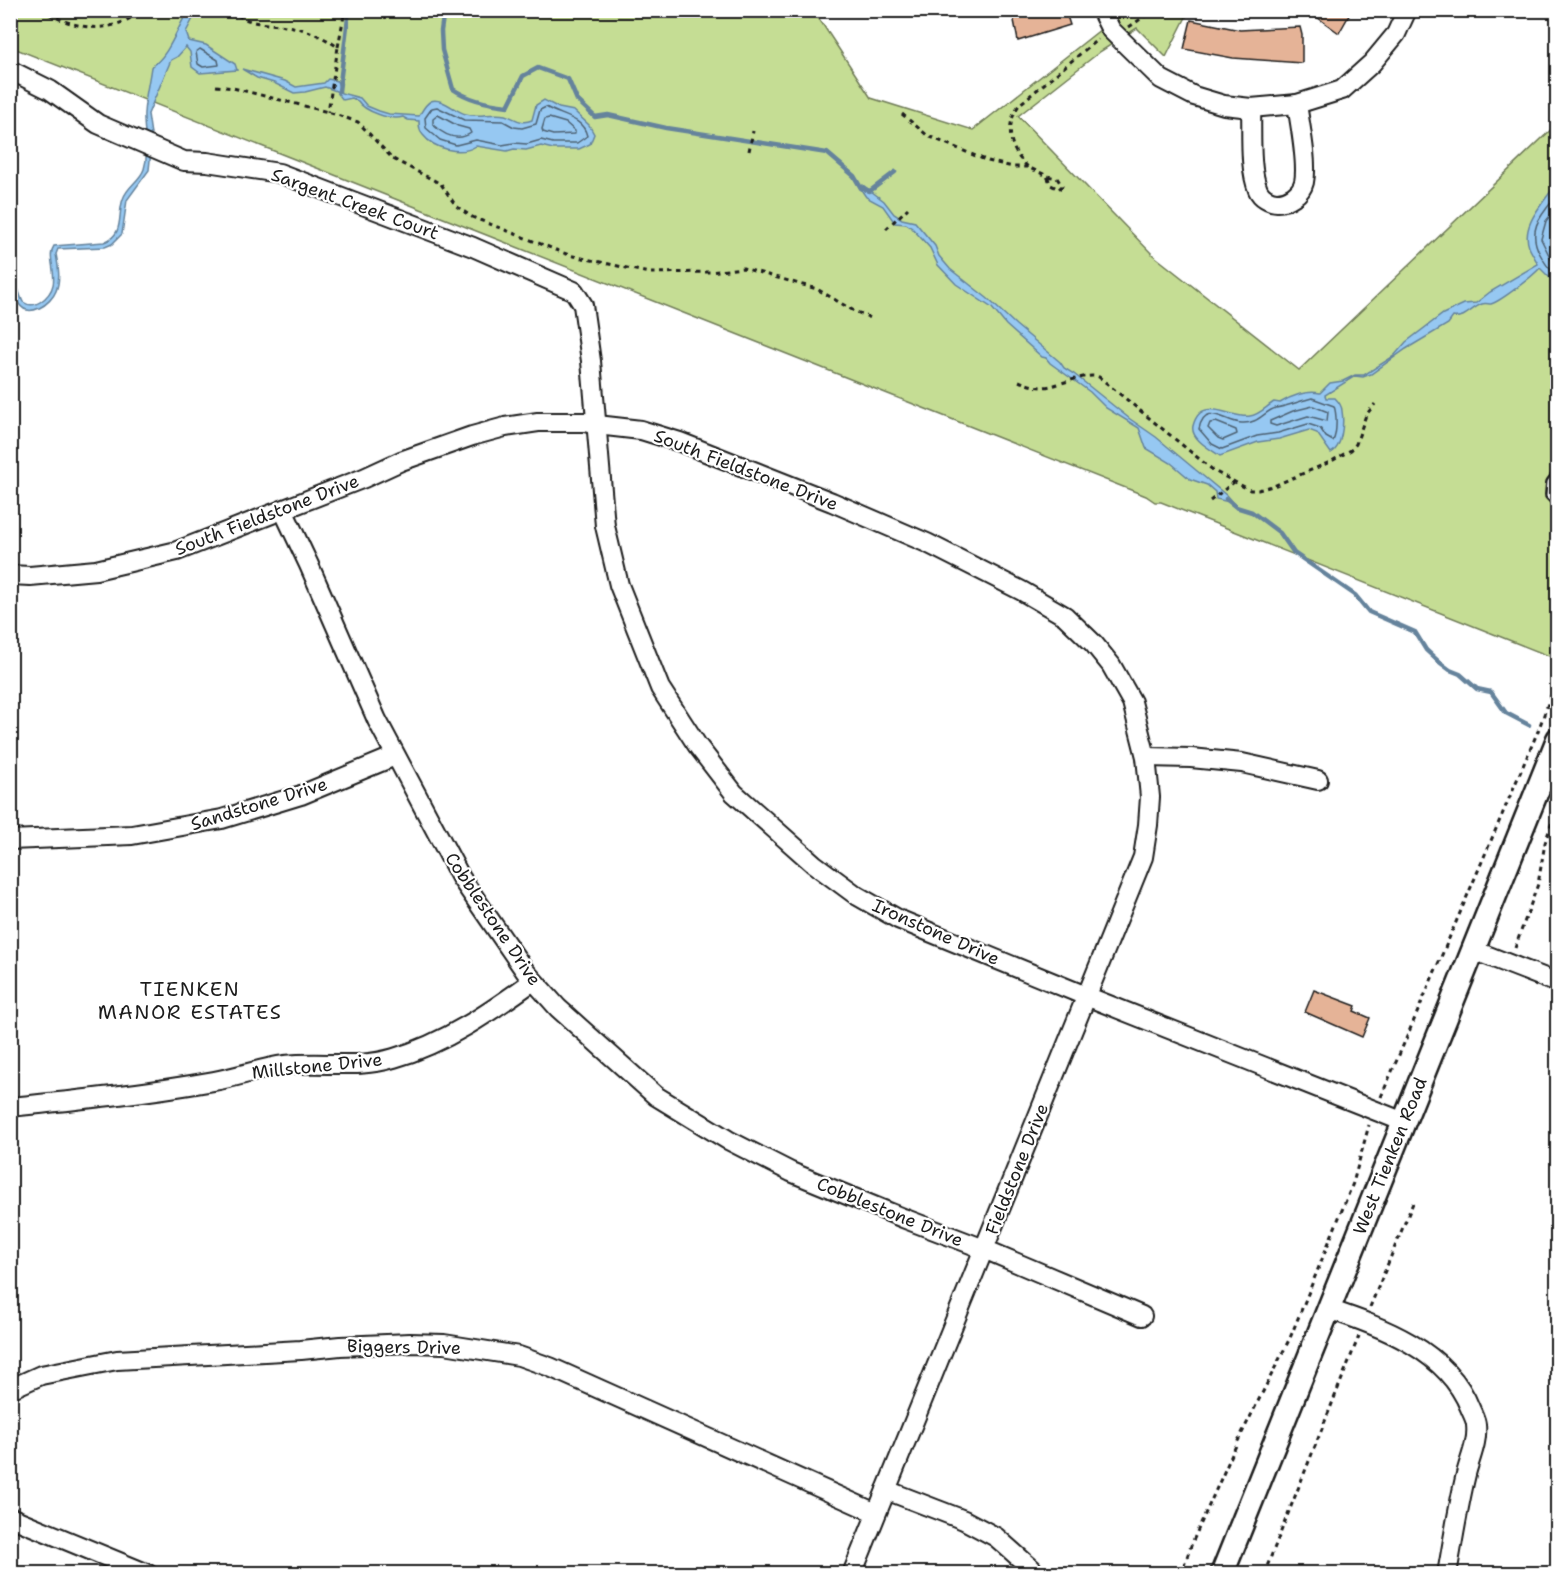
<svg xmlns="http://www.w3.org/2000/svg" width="1568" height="1584" viewBox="0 0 1568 1584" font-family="'Shantell Sans',sans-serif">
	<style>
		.green { fill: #c5dd94; stroke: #707c58; stroke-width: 1.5 }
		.water { fill: #96c8f2; stroke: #65839c; stroke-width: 1.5 }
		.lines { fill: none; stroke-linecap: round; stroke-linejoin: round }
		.shore { stroke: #4d6172; stroke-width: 1.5 }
		.stream { stroke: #65839c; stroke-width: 4.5 }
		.building { fill: #e5b397; stroke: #1c1c1c; stroke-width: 1.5 }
		.service-casing { stroke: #1c1c1c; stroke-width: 14 }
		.minor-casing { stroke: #1c1c1c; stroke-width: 22 }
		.tertiary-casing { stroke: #1c1c1c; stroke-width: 27 }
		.path { stroke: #1c1c1c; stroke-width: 3; stroke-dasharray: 4.5 4.5; stroke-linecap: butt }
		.service { stroke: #fff; stroke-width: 9 }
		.minor { stroke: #fff; stroke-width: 18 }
		.tertiary { stroke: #fff; stroke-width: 22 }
		.labels { text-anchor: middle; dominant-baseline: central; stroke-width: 4.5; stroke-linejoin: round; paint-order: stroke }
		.street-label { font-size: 18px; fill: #1c1c1c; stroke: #fff }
		.neighbourhood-label { font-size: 20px; letter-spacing: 1.5px; fill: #1c1c1c; stroke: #fff }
	</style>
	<rect width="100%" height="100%" fill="#fff"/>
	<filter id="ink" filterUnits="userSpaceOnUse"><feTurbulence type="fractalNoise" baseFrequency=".0167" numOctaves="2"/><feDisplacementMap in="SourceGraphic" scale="12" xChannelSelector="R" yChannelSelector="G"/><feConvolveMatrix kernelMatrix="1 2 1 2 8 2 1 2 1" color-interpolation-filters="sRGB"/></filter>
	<g filter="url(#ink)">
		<!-- green -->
		<polygon class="green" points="10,11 814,11 871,98 973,130 1124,11 1189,11 1166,57 1137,28 1101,51 1018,116 1153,255 1299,370 1557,124 1558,635 1549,656 1161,502 1155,502 1146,496 11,47"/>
		<!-- water -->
		<g class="water">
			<path d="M188 11H197L186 32 189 41 206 45 235 64 237 70 200 73 192 67 190 52 186 47 177 57 171 60 148 114 152 141 149 170 127 200 122 234 112 244 105 247 58 249 56 254C58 265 61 279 56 291 51 304 29 319 19 304 14 298 15 292 14 286 12 281 11 278 10 272 18 282 18 292 23 302 29 306 34 306 40 302 67 284 44 260 54 246L104 242C125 234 117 216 123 199 127 186 140 181 144 169 150 150 143 132 144 113 145 97 149 82 151 67 169 56 177 28 188 11Z"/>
			<path d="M242 69 285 81 296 87 324 83 328 79 337 81 341 93 360 98 367 106 379 111 389 114 419 116C422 111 425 104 431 101 442 97 456 112 466 114 479 118 492 112 505 115 516 118 520 125 532 120L536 105 544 100 559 108 574 111 589 125 594 134 590 144 579 149H553L541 146 526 150 514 149 507 151 476 146C461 156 434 149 423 135 419 131 419 126 419 121L408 120 403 117C391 121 364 111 358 101L352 98 343 100 336 91 325 87 305 92 294 93 274 83 257 78Z"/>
			<path d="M1557 182V285L1540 268C1533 276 1501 301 1491 304 1488 304 1485 303 1482 304 1471 308 1466 319 1453 317L1448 324 1406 349 1371 374 1363 377 1355 376 1325 395 1326 398H1335C1338 401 1342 406 1342 411 1344 423 1342 448 1331 453L1317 433 1309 430 1279 439 1258 442 1220 456C1212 450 1190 439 1193 426 1201 393 1232 420 1250 416 1259 415 1267 406 1274 402L1280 403C1291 396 1307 390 1320 393L1330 383 1343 381 1355 375H1364L1394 356 1406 342 1443 314 1464 304 1476 303 1490 292 1538 264C1535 258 1531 252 1529 247 1520 223 1547 200 1557 182Z"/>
			<polygon points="863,185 884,201 894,214 902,219 915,222 935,246 939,256 950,269 987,298 1016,325 1060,362 1064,368 1074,374 1130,419 1156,437 1226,495 1233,503 1216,499 1215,492 1207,485 1190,479 1171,463 1146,448 1139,428 1106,408 1090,392 1050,363 1046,358 1042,357 1006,325 992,308 956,284 938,265 930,248 912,228 906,224 895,223 883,206 866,197 862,191"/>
		</g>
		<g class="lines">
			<!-- shore -->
			<g class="shore">
				<polygon points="200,49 218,60 219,65 203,67 198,64 196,52"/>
				<path d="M437 107 464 120 503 121 514 127 522 128 536 124 540 110 546 107C560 116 583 117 587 136L577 143H553L541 140 527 144 514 143 502 145 476 140 456 145 440 140 426 128 425 118 432 108Z"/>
				<path d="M438 115 458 126 469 129 471 133C458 142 444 135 433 125V119Z"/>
				<polygon points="549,118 566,123 575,131 575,134 553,135 543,132 542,129 545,119"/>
				<path d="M1558 194C1542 214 1526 229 1540 254 1545 263 1549 270 1558 276"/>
				<polyline points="1558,206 1546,221 1541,239 1551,259 1558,267"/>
				<path d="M1312 398 1334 406C1337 415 1337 433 1333 441L1326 437 1320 428 1308 424 1278 433 1257 436 1222 449 1212 444 1199 429C1205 400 1226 423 1242 423 1259 424 1264 411 1276 408 1288 406 1300 401 1312 398Z"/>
				<polygon points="1313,406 1328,412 1327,421 1308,416 1276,426 1270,424 1270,421 1293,411"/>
				<polygon points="1216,422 1236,430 1237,434 1223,440 1218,438 1208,428 1210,423"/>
			</g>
			<!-- stream -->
			<g class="stream">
				<path d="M444 10 441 31 442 50 453 89C469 100 488 104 508 106L523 76 538 68 568 79 577 100 595 117 608 115 666 128 827 153 854 176 861 188 870 191 895 172"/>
				<polyline points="339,91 349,10"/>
				<polyline points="1226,499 1236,507 1252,512 1280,533 1294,553 1355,595 1369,612 1415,632 1426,650 1438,661 1450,670 1460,674 1477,689 1491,692 1506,713 1529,725"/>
			</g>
		</g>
		<!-- building -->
		<g class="building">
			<polygon points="1012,10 1065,10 1070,25 1018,41"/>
			<polygon points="1307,10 1352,10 1339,33"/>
			<polygon points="1191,20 1240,30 1300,27 1302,35 1302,63 1233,58 1184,49"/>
			<polygon points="1314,990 1356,1006 1354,1011 1370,1018 1362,1037 1305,1012"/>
		</g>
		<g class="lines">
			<defs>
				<polyline id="service" points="1558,475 1552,483 1551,495 1558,502"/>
				<g id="minor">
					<polyline points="1101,10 1111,30 1161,79 1194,96 1224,105 1251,108 1297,104 1342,90 1372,63 1396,34 1407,10"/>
					<polyline points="10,70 50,90 98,124 184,161 207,162 279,173 473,247 574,291 583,305 591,361 605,526 619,585 660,688 697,745 734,793 814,864 856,895 898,919 1086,996 1404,1122"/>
					<path d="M1251 108C1252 133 1249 168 1258 190 1261 197 1270 202 1277 202 1288 202 1301 194 1304 182 1308 163 1300 125 1297 104"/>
					<polyline points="283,510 309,565 377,720 461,878 525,971 558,1008 656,1096 728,1140 791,1172 903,1218 984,1249 1142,1316"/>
					<polyline points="10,575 30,576 96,570 177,551 364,478 401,461 472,436 505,427 538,422 585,422 597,425 641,430 680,442 832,502 927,543 1022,591 1065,616 1094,644 1111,665 1132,702 1146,757 1150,797 1148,825 1143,857 852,1574"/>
					<polyline points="1146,757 1191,758 1242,763 1318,780"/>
					<polyline points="10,840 132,835 222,819 301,795 395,756"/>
					<polyline points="1473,950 1558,983"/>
					<path d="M10 1107C79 1100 147 1093 214 1081 238 1077 261 1068 285 1065 322 1061 358 1069 394 1058 446 1043 490 1012 533 981"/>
					<path d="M1328 1309C1382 1327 1447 1350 1470 1408 1472 1413 1476 1420 1476 1425 1478 1442 1470 1458 1466 1474 1458 1507 1453 1541 1447 1574"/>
					<polyline points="10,1389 41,1375 117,1360 301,1350 340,1346 410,1343 444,1344 519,1356 550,1367 876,1513"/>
					<polyline points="886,1490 964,1520 996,1537 1032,1569"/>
					<polyline points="10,1517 148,1574"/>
				</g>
				<polyline id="tertiary" points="1222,1574 1558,739"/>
			</defs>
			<!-- service casing -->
			<use href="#service" class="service-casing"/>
			<!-- minor casing -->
			<use href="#minor" class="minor-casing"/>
			<!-- tertiary casing -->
			<use href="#tertiary" class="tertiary-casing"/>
			<!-- path -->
			<g class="path">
				<path d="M41 10C76 29 109 37 142 10"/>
				<path d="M230 10C253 26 260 22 285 26 305 28 322 36 338 47L328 112"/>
				<polyline points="1147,12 1159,12"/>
				<polyline points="1129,27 1145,16 1146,10"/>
				<polyline points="338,47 345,10"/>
				<polyline points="216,86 233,88 328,112 358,122 393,159 441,184 456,206 472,217 569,255 649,273 710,272 743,268 817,289 854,311 871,318"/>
				<path d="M902 114 928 136 988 161 1013 167H1028L1047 176 1057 178 1062 186 1059 189 1051 185 1047 176C1041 172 1031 170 1026 165 1008 149 1005 123 1020 104L1098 39"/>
				<polyline points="749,151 753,131"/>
				<polyline points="886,229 908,208"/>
				<path d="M1019 381C1026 384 1034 387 1042 387 1058 387 1085 372 1099 377L1214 471 1250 490H1258L1276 485 1330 462 1351 450 1356 444 1366 415 1375 404"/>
				<polyline points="1210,501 1234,482"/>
				<polyline points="1515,948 1538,884 1545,843 1558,804"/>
				<polyline points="1381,1097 1538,731 1558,676"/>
				<polyline points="1370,1307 1413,1203"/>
				<polyline points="1181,1574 1192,1543 1238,1441 1290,1338 1353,1183 1369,1125"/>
				<polyline points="1264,1574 1359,1336"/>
			</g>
			<!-- service -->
			<use href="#service" class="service"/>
			<!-- minor -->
			<use href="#minor" class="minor"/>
			<!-- tertiary -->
			<use href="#tertiary" class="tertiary"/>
		</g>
	</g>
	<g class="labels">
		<!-- street labels -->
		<g class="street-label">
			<text transform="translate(355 204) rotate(20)">Sargent Creek Court</text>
			<text transform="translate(746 470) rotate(21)">South Fieldstone Drive</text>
			<text transform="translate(267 515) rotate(-21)">South Fieldstone Drive</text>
			<text transform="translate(259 804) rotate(-17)">Sandstone Drive</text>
			<text transform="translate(493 919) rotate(56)">Cobblestone Drive</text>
			<text transform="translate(936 932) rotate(24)">Ironstone Drive</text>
			<text transform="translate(317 1066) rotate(-6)">Millstone Drive</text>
			<text transform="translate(1390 1156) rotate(-68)">West Tienken Road</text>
			<text transform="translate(1017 1169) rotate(-68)">Fieldstone Drive</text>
			<text transform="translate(890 1212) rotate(22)">Cobblestone Drive</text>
			<text transform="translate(404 1347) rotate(1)">Biggers Drive</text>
		</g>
		<!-- neighbourhood labels -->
		<g class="neighbourhood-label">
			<text x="190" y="989">TIENKEN<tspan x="190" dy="23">MANOR ESTATES</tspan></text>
		</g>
	</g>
	<!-- margin -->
	<rect width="1568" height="1584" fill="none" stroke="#fff" stroke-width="36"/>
	<rect x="18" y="18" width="1532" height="1548" fill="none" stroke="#1c1c1c" stroke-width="2" filter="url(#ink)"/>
</svg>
